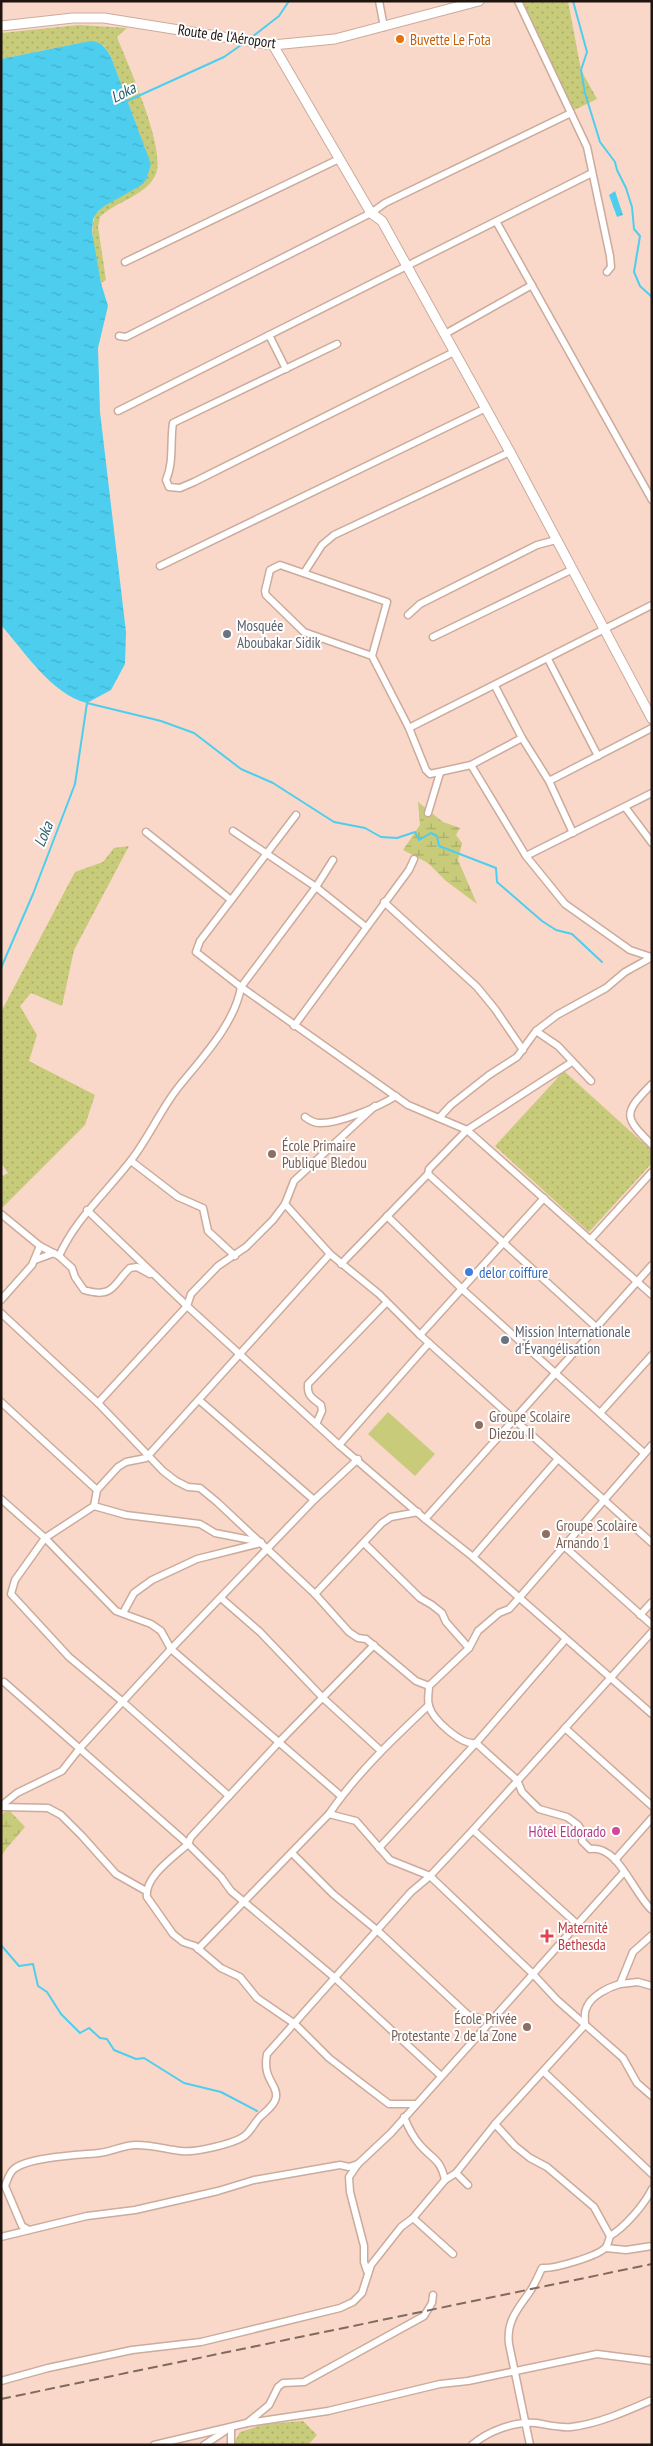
<svg xmlns="http://www.w3.org/2000/svg" width="653" height="2446" viewBox="0 0 653 2446" font-family="'PT Sans Narrow',sans-serif">
	<style>
		.grass { fill: url(#grass-dots) }
		.wetland { fill: url(#wetland-marsh) }
		.pitch { fill: #c7cb7a }
		.water { fill: url(#water-ripples) }
		.lines { fill: none; stroke-linecap: round; stroke-linejoin: round }
		.stream { stroke: #4dceee; stroke-width: 2 }
		.minor-casing { stroke: #cbab9c; stroke-width: 9 }
		.tertiary-casing { stroke: #cbab9c; stroke-width: 11 }
		.secondary-casing { stroke: #cbab9c; stroke-width: 11 }
		.minor { stroke: #fff; stroke-width: 6 }
		.tertiary { stroke: #fff; stroke-width: 9 }
		.secondary { stroke: #fff; stroke-width: 9 }
		.rail { stroke: #7f6a60; stroke-width: 2; stroke-dasharray: 10 5; stroke-linecap: butt }
		.food-dot { fill: #e8710a; stroke: #fff; stroke-width: 2 }
		.worship-dot { fill: #6b7280; stroke: #fff; stroke-width: 2 }
		.education-dot { fill: #8d6e63; stroke: #fff; stroke-width: 2 }
		.shop-dot { fill: #3f7fe0; stroke: #fff; stroke-width: 2 }
		.hotel-dot { fill: #d1479c; stroke: #fff; stroke-width: 2 }
		.health-dot { fill: #e0444e; stroke: #fff; stroke-width: 2 }
		.labels { text-anchor: middle; dominant-baseline: central; stroke-width: 4; stroke-linejoin: round; paint-order: stroke }
		.street-label { font-size: 15px; fill: #1f140f; stroke: #fff }
		.food-label { font-size: 15px; fill: #c56008; stroke: #fff; text-anchor: start }
		.worship-label { font-size: 15px; fill: #5b616d; stroke: #fff; text-anchor: start }
		.education-label { font-size: 15px; fill: #785e54; stroke: #fff; text-anchor: start }
		.shop-label { font-size: 15px; fill: #366cbe; stroke: #fff; text-anchor: start }
		.hotel-label { font-size: 15px; fill: #b23c85; stroke: #fff; text-anchor: end }
		.health-label { font-size: 15px; fill: #be3a42; stroke: #fff; text-anchor: start }
		.water-label { font-size: 16px; font-style: italic; fill: #2a5f6c; stroke: #fff }
	</style>
	<defs>
		<pattern id="grass-dots" width="8" height="8" patternUnits="userSpaceOnUse" patternTransform="scale(1.25)"><rect width="8" height="8" fill="#c7cb7a"/><path d="M2 2h.1M6 6h.1" fill="none" stroke="#aaad68" stroke-width="1.8" stroke-linecap="round"/></pattern>
		<pattern id="wetland-marsh" width="20" height="14" patternUnits="userSpaceOnUse" patternTransform="scale(1.25)"><rect width="20" height="14" fill="#c7cb7a"/><path d="M1 5h8M5 5V1M11 12h8M15 12V8" fill="none" stroke="#aaad68"/></pattern>
		<pattern id="water-ripples" width="26" height="14" patternUnits="userSpaceOnUse" patternTransform="scale(1.25)"><rect width="26" height="14" fill="#4dceee"/><path d="M2 4q2-2 4 0t4 0M15 11q2-2 4 0t4 0" fill="none" stroke="#43b0cb"/></pattern>
	</defs>
	<rect width="100%" height="100%" fill="#fad8c9"/>
	<!-- grass -->
	<g class="grass">
		<polygon points="518,1 568,1 581,70 597,99 570,112"/>
		<path d="M79 25 127 28 117 37C128 65 168 152 155 176 145 196 115 202 100 217L98 227 106 280 101 283C98 265 85 223 99 210 110 199 127 193 140 186L146 151 111 57 104 46 90 41 1 59V33Z"/>
		<polygon points="129,846 74,950 62,1006 31,993 20,1006 37,1035 29,1061 95,1095 85,1125 1,1209 1,1177 8,1173 1,1163 1,1012 75,872 103,862 114,848"/>
		<polygon points="564,1071 652,1151 652,1163 589,1232 495,1146"/>
		<polygon points="303,2421 317,2435 308,2445 233,2445 240,2432 265,2424"/>
	</g>
	<!-- wetland -->
	<g class="wetland">
		<polygon points="418,802 443,822 460,828 456,835 462,843 458,860 477,904 446,881 428,863 403,850 420,825"/>
		<polygon points="9,1810 25,1827 6,1849 1,1857 1,1814"/>
	</g>
	<!-- pitch -->
	<polygon class="pitch" points="388,1412 435,1454 415,1476 368,1434"/>
	<!-- water -->
	<g class="water">
		<path d="M90 41C102 42 105 47 111 57L151 164 146 180 140 186 106 205 98 211 93 219 92 232 101 283 108 306 98 348 100 412 126 632 125 664 111 690 87 703C51 694 25 652 1 625V59Z"/>
		<polygon points="615,191 623,215 617,217 609,195"/>
	</g>
	<g class="lines">
		<!-- stream -->
		<g class="stream">
			<polyline points="573,1 587,52 581,70 585,93 600,142 615,162 617,170 626,188 632,207 634,229 640,236 634,272 640,286 652,297"/>
			<polyline points="252,37 279,16 289,1"/>
			<polyline points="125,102 224,57 244,43"/>
			<polyline points="1,968 33,894 75,784 87,703 161,721 194,733 241,769 273,783 334,822 365,828 381,837 397,838 415,832 419,840 431,833 437,836 439,846 496,868 497,882 542,921 556,930 572,934 602,962"/>
			<polyline points="1,1945 19,1966 33,1964 38,1986 47,1992 61,2014 80,2033 89,2028 100,2038 107,2039 114,2050 136,2059 144,2058 184,2083 221,2092 257,2111"/>
		</g>
		<defs>
			<g id="minor">
				<polyline points="379,1 384,27"/>
				<polyline points="518,1 587,147 610,256 611,267 607,272"/>
				<polyline points="497,223 652,500"/>
				<polyline points="125,262 339,159"/>
				<polyline points="445,334 532,285"/>
				<polyline points="269,335 286,369"/>
				<polyline points="119,336 126,337 371,213 385,203 571,113"/>
				<path d="M337 344 173 423C170 441 174 462 166 480L169 487 180 488 194 482 454 352"/>
				<polyline points="118,411 592,173"/>
				<polyline points="160,566 486,408"/>
				<polyline points="304,573 322,545 334,535 510,452"/>
				<polyline points="408,615 420,604 537,545 556,540"/>
				<polyline points="433,637 571,570"/>
				<polyline points="372,656 304,632 266,595 265,591 270,570 280,565 387,602 372,656 409,728 426,770 430,774 471,765 522,738"/>
				<polyline points="548,659 598,756"/>
				<polyline points="495,686 522,738 549,781 573,833"/>
				<polyline points="409,728 652,605"/>
				<polyline points="471,765 526,856 652,793"/>
				<polyline points="549,781 652,728"/>
				<polyline points="625,807 652,843"/>
				<polyline points="428,813 440,773"/>
				<polyline points="296,815 200,941 196,952 241,987 408,1105 467,1130 652,1295"/>
				<polyline points="233,831 316,887 366,927"/>
				<polyline points="146,832 231,900"/>
				<polyline points="526,856 565,904 630,950 651,957"/>
				<polyline points="384,902 477,987 495,1009 523,1050"/>
				<polyline points="294,1026 409,870 414,859"/>
				<polyline points="536,1031 558,1046 591,1081"/>
				<path d="M652 1084C622 1114 624 1117 652 1145"/>
				<path d="M305 1117C309 1120 314 1123 319 1123 339 1124 378 1107 396 1096"/>
				<polyline points="439,1118 451,1105 489,1075 517,1057 536,1031 557,1015 606,988 625,972 652,957"/>
				<polyline points="131,1161 178,1197 203,1208 208,1231 235,1256"/>
				<polyline points="428,1174 596,1327"/>
				<polyline points="285,1204 330,1254 379,1294 420,1335 652,1543"/>
				<polyline points="87,1210 187,1306 339,1445 425,1519 473,1557 652,1714"/>
				<path d="M1 1214 40 1246 59 1256 72 1268 75 1277 84 1290C114 1299 113 1284 130 1268L137 1267 150 1274"/>
				<polyline points="387,1216 462,1289 644,1453"/>
				<polyline points="590,1240 652,1172"/>
				<path d="M59 1256C76 1218 107 1192 132 1159 149 1137 160 1111 177 1089 200 1060 235 1024 241 987L316 887 333 860"/>
				<polyline points="35,1260 54,1253"/>
				<polyline points="341,1264 428,1174 429,1169 467,1130 572,1062"/>
				<polyline points="1,1300 32,1265 40,1246"/>
				<polyline points="1,1313 98,1403 163,1471 176,1481 188,1487 200,1488 217,1502 315,1594 349,1632 358,1638 366,1639 416,1681 429,1686"/>
				<polyline points="420,1335 544,1198"/>
				<polyline points="199,1400 314,1500"/>
				<polyline points="1,1402 97,1490"/>
				<polyline points="98,1403 187,1306 191,1294 218,1266 246,1247 273,1220 285,1204 294,1181 375,1106"/>
				<polyline points="600,1413 652,1355"/>
				<path d="M316 1424 322 1411 321 1405C313 1398 307 1397 308 1384L386 1303"/>
				<polyline points="339,1445 429,1343"/>
				<path d="M652 1445 519 1598 509 1609 499 1613 478 1631 469 1648 429 1686C429 1692 427 1700 429 1706 433 1720 462 1746 476 1743L517 1780 522 1792 539 1809 567 1817 578 1825 584 1834 582 1841 590 1849C618 1844 633 1893 652 1910"/>
				<polyline points="1,1499 45,1538 116,1611 151,1624 161,1631 171,1649 341,1796"/>
				<polyline points="94,1506 126,1515 200,1524 215,1533 261,1542"/>
				<polyline points="425,1519 652,1265"/>
				<polyline points="364,1543 420,1598 432,1605 442,1613 446,1622 469,1648"/>
				<polyline points="565,1547 652,1625"/>
				<polyline points="473,1557 558,1459"/>
				<polyline points="315,1594 382,1523 391,1517 418,1512"/>
				<polyline points="221,1598 260,1632 323,1698 381,1751"/>
				<polyline points="123,1613 134,1593 152,1580 197,1559 261,1543"/>
				<polyline points="640,1615 652,1602"/>
				<path d="M374 1645 280 1741 191 1837 188 1844C174 1857 144 1877 147 1897L173 1934 183 1942 195 1946 221 1968 240 1977 257 1998 295 2024 329 2058 360 2082 389 2104H415"/>
				<polyline points="4,1682 188,1844 221,1877 231,1891 335,1978 440,2075"/>
				<polyline points="565,1728 652,1806"/>
				<polyline points="229,1796 123,1702 69,1657 11,1594 15,1580 45,1538 94,1506 97,1490 118,1467 126,1462 146,1458 330,1254"/>
				<polyline points="1,1806 17,1793 62,1771 80,1748 171,1649 314,1500 358,1459"/>
				<polyline points="1,1807 48,1808 61,1815 82,1836 116,1874 146,1891"/>
				<polyline points="329,1814 356,1821 390,1860 430,1876 532,1973 557,2000 623,2058 637,2083 652,2096"/>
				<polyline points="473,1830 577,1924"/>
				<polyline points="379,1848 476,1743 565,1640"/>
				<polyline points="292,1853 333,1894 378,1931 468,2015 491,2021"/>
				<polyline points="615,1860 652,1818"/>
				<path d="M198 1949 329 1814C357 1773 393 1739 429 1705"/>
				<polyline points="620,1984 638,1982 652,1986"/>
				<polyline points="544,2072 652,2174"/>
				<path d="M404 2117C408 2127 413 2137 420 2145 433 2160 440 2158 445 2180"/>
				<polyline points="495,2124 515,2146 530,2158 547,2167 594,2207 610,2236"/>
				<polyline points="358,2164 349,2177 350,2192 364,2246 364,2262 367,2271"/>
				<polyline points="456,2173 468,2185"/>
				<polyline points="413,2218 453,2254"/>
				<path d="M29 2230 22 2226 5 2186C7 2181 9 2173 14 2169 28 2157 79 2155 99 2153 111 2152 123 2145 136 2145 152 2145 165 2149 181 2151 194 2153 232 2144 243 2137 250 2133 254 2123 260 2117 265 2112 275 2105 276 2097 278 2084 262 2080 267 2054L411 1892 430 1876 473 1830 652 1632"/>
				<polyline points="1,2237 87,2216 135,2210 218,2191 254,2180 340,2165 349,2167 358,2164 391,2133 624,1872"/>
				<polyline points="606,2248 626,2250 652,2246"/>
				<path d="M1 2381 48 2368 132 2350 201 2342 340 2308 353 2302 362 2293 371 2265 401 2227 413 2218 445 2180 456 2173 495 2124 585 2025C585 2021 584 2013 586 2009 590 1996 609 1987 620 1984L633 1952 652 1935"/>
				<polyline points="247,2423 328,2411 440,2384 468,2381 597,2354 652,2361"/>
				<polyline points="231,2428 231,2445"/>
				<polyline points="154,2445 247,2423 269,2405 278,2387 283,2383 304,2382 424,2316 432,2303 433,2295"/>
				<polyline points="204,2445 225,2431"/>
				<path d="M472 2445C488 2431 515 2421 536 2423 548 2425 559 2428 571 2427 598 2424 627 2411 652 2400"/>
				<path d="M530 2445 509 2344C506 2320 519 2308 531 2290 535 2283 539 2275 542 2268 554 2269 599 2256 606 2247 608 2244 609 2239 610 2236 625 2227 644 2205 652 2189"/>
			</g>
			<polyline id="tertiary" points="273,45 371,213 382,221 510,452 652,719"/>
			<polyline id="secondary" points="1,26 73,18 104,18 273,45 335,39 479,1"/>
		</defs>
		<!-- minor casing -->
		<use href="#minor" class="minor-casing"/>
		<!-- tertiary casing -->
		<use href="#tertiary" class="tertiary-casing"/>
		<!-- secondary casing -->
		<use href="#secondary" class="secondary-casing"/>
		<!-- minor -->
		<use href="#minor" class="minor"/>
		<!-- tertiary -->
		<use href="#tertiary" class="tertiary"/>
		<!-- secondary -->
		<use href="#secondary" class="secondary"/>
		<!-- rail -->
		<polyline class="rail" points="1,2399 652,2264"/>
	</g>
	<!-- markers -->
	<circle class="food-dot" cx="400" cy="39" r="5"/>
	<g class="worship-dot">
		<circle cx="227" cy="634" r="5"/>
		<circle cx="505" cy="1340" r="5"/>
	</g>
	<g class="education-dot">
		<circle cx="272" cy="1154" r="5"/>
		<circle cx="479" cy="1425" r="5"/>
		<circle cx="546" cy="1534" r="5"/>
		<circle cx="527" cy="2027" r="5"/>
	</g>
	<circle class="shop-dot" cx="469" cy="1272" r="5"/>
	<circle class="hotel-dot" cx="616" cy="1831" r="5"/>
	<path class="health-dot" d="M544.5 1928.5h5v5h5v5h-5v5h-5v-5h-5v-5h5z"/>
	<g class="labels">
		<!-- street labels -->
		<g class="street-label">
			<text transform="translate(227 36) rotate(8)">Route de l'Aéroport</text>
		</g>
		<!-- food labels -->
		<g class="food-label">
			<text x="410" y="39">Buvette Le Fota</text>
		</g>
		<!-- worship labels -->
		<g class="worship-label">
			<text x="237" y="625">Mosquée<tspan x="237" dy="17">Aboubakar Sidik</tspan></text>
			<text x="515" y="1331">Mission Internationale<tspan x="515" dy="17">d'Évangélisation</tspan></text>
		</g>
		<!-- education labels -->
		<g class="education-label">
			<text x="282" y="1145">École Primaire<tspan x="282" dy="17">Publique Bledou</tspan></text>
			<text x="489" y="1416">Groupe Scolaire<tspan x="489" dy="17">Diezou II</tspan></text>
			<text x="556" y="1525">Groupe Scolaire<tspan x="556" dy="17">Arnando 1</tspan></text>
			<text x="517" y="2018" text-anchor="end">École Privée<tspan x="517" dy="17">Protestante 2 de la Zone</tspan></text>
		</g>
		<!-- shop labels -->
		<g class="shop-label">
			<text x="479" y="1272">delor coiffure</text>
		</g>
		<!-- hotel labels -->
		<g class="hotel-label">
			<text x="606" y="1831">Hôtel Eldorado</text>
		</g>
		<!-- health labels -->
		<g class="health-label">
			<text x="558" y="1927">Maternité<tspan x="558" dy="17">Bethesda</tspan></text>
		</g>
		<!-- water labels -->
		<g class="water-label">
			<text transform="translate(123 92) rotate(-27)">Loka</text>
			<text transform="translate(43 834) rotate(-68)">Loka</text>
		</g>
	</g>
	<!-- border -->
	<rect width="653" height="2446" fill="none" stroke="#1f140f" stroke-width="5"/>
</svg>
